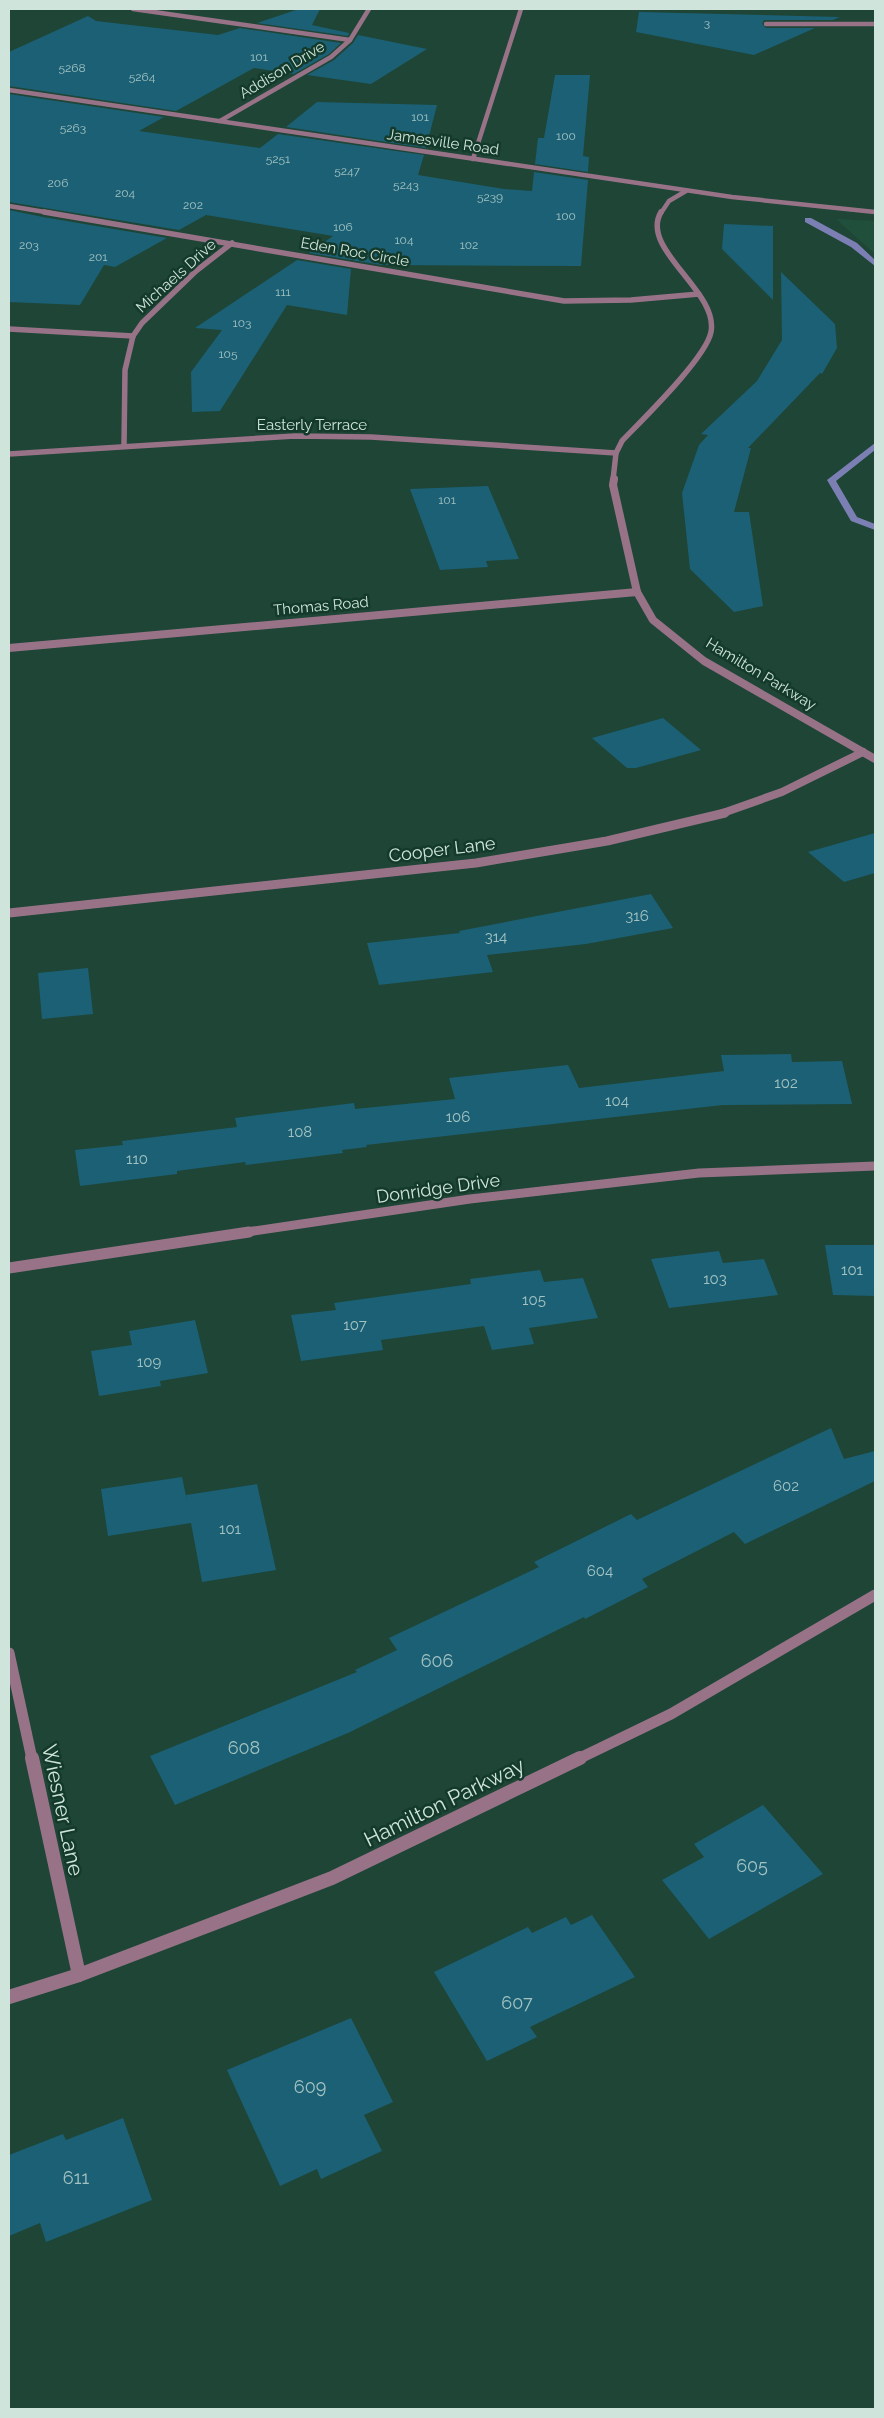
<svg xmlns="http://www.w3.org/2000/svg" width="884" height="2418" viewBox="0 0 884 2418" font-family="Raleway,sans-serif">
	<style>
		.built { fill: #20503c }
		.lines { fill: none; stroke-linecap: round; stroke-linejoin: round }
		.stream { fill: #7c7fb4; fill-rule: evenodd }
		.building { fill: #1c6076 }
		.minor-far5 { stroke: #987388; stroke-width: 4.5 }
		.minor-far4 { stroke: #987388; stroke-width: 5.5 }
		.minor-far3 { stroke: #987388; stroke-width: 8 }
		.minor-far2 { stroke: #987388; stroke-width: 9 }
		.minor-far1 { stroke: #987388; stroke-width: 11 }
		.minor { stroke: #987388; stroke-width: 14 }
		.tertiary { stroke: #987388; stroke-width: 4.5 }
		.labels { text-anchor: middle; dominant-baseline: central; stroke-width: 5; stroke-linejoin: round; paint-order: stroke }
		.far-number-label { font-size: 12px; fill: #a2c3c1 }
		.far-street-label { font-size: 15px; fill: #cfe4da; stroke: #133a2b }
		.number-label { font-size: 15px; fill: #a2c3c1 }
		.street-label { font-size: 18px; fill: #cfe4da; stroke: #133a2b }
		.near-number-label { font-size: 18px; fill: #a2c3c1 }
		.near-street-label { font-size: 21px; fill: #cfe4da; stroke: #133a2b }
	</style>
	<rect width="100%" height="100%" fill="#1e4535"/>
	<!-- built -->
	<polygon class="built" points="836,219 875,221 875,254"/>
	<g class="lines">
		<!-- stream -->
		<g class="stream">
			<polygon points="805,218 811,218 857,243 875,260 875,266 851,247 805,222"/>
			<polygon points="875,443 875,450 836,481 857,517 875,524 875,530 851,521 827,480"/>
		</g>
	</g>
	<!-- building -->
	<g class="building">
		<polygon points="299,9 320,9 312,25 349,33 348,36 257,23"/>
		<polygon points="639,12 840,17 833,20 764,20 762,24 766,28 815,28 754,55 636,32"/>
		<polygon points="88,16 96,21 218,35 240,28 341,43 329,54 294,74 254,68 176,111 9,86 9,52"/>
		<polygon points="358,35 427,49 371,84 307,75 334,60 353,43"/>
		<polygon points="555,75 590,75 583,156 589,157 588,172 535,164 538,138 544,138"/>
		<polygon points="9,94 164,117 139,131 260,148 278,134 424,155 418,175 504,189 532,191 534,172 588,180 581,266 381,265 309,253 333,236 206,215 179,230 9,202"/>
		<polygon points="317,102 437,105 426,148 286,127"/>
		<polygon points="9,210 43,217 167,238 115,267 104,265 80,305 9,302"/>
		<polygon points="724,224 773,226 773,300 722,249"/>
		<polygon points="297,260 351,269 347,315 287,305 220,411 192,412 191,372 222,330 195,328"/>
		<polygon points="781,272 835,324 837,348 822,374 820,373 748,448 751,448 734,512 749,512 763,606 734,612 690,569 682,493 699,445 708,435 701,434 757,381 782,340"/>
		<polygon points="488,486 519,559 486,561 488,567 440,570 410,489"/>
		<polygon points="663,718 701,750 636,768 627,768 592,738"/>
		<polygon points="875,833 875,873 844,882 808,852"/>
		<polygon points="651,894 673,928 586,944 487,955 493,972 379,985 367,943 460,933 459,931"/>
		<polygon points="88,968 93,1014 42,1019 38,973"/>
		<polygon points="791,1054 792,1062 842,1061 852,1104 723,1105 366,1145 367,1147 342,1150 343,1153 246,1165 245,1162 177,1171 177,1174 80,1186 75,1150 123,1145 122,1141 237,1127 235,1118 354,1103 355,1109 455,1099 449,1078 568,1065 579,1088 724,1071 721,1055"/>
		<polygon points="825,1245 875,1245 875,1296 833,1295"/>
		<polygon points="719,1251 723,1263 764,1259 778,1295 669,1308 651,1259"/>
		<polygon points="540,1270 544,1282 583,1278 598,1318 529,1328 534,1344 492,1350 484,1326 381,1340 383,1350 301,1361 291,1315 336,1310 334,1303 471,1284 470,1279"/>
		<polygon points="195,1320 208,1373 160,1381 161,1386 99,1396 91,1351 132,1345 129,1331"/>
		<polygon points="831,1428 844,1459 875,1451 875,1481 745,1544 734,1532 642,1579 648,1587 585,1619 584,1617 348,1733 175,1805 150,1756 357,1672 355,1670 397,1650 389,1638 539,1567 534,1562 631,1514 637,1520"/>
		<polygon points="182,1477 187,1501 186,1495 257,1484 276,1570 202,1582 191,1523 108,1536 101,1489"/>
		<polygon points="763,1805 823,1874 709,1939 662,1880 704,1857 694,1844"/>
		<polygon points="592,1915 635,1977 530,2027 537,2037 487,2061 434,1972 528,1927 532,1933 566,1917 571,1925"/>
		<polygon points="351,2018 393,2102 364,2115 382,2151 321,2179 317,2169 280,2186 227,2070"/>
		<polygon points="123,2118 152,2200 46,2242 40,2223 9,2236 9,2155 63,2134 66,2140"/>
	</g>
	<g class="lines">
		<!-- minor-far5 -->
		<g class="minor-far5">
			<polyline points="133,9 350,40"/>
			<polyline points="766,24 875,24"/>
			<polyline points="220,121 331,57 350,40 369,9"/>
			<polyline points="473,159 521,9"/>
			<polyline points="9,206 51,213"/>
			<polyline points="661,213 669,201 686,191"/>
		</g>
		<!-- minor-far4 -->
		<g class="minor-far4">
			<polyline points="44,212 564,301 631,300 699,294"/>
			<polyline points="9,329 133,336"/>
			<polyline points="124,446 125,370 133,336 142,323 196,271 232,243"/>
			<polyline points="9,454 295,436 371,437 616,453"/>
			<path d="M613 480 616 453 622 441C642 420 706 358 711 332 719 291 639 249 661 212"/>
		</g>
		<!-- minor-far3 -->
		<g class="minor-far3">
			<polyline points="614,479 613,485 637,592 653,620 704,661 875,759"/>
			<polyline points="9,648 637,592"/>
			<polyline points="720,814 782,792 863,752"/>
		</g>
		<!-- minor-far2 -->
		<g class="minor-far2">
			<polyline points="9,913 476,863 607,841 725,813"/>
			<polyline points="240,1233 470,1199 699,1173 875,1166"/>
		</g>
		<!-- minor-far1 -->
		<g class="minor-far1">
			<polyline points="9,1268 249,1232"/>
			<polyline points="9,1653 32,1759"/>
			<polyline points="578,1759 671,1714 875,1595"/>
		</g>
		<!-- minor -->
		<g class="minor">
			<polyline points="32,1758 79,1975"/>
			<polyline points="9,1997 79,1975 332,1878 580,1758"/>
		</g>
		<!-- tertiary -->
		<polyline class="tertiary" points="9,90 732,197 875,212"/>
	</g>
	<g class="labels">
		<!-- far-number labels -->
		<g class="far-number-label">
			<text x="707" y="23">3</text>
			<text x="259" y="57">101</text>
			<text x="72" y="68">5268</text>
			<text x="142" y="77">5264</text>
			<text x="420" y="117">101</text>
			<text x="73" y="128">5263</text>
			<text x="566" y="136">100</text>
			<text x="278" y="159">5251</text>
			<text x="347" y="171">5247</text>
			<text x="58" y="183">206</text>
			<text x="406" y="185">5243</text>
			<text x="125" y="193">204</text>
			<text x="490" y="197">5239</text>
			<text x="193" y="205">202</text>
			<text x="566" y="216">100</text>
			<text x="343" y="227">106</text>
			<text x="404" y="240">104</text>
			<text x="29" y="245">203</text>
			<text x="469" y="245">102</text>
			<text x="98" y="257">201</text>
			<text x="283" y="292">111</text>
			<text x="242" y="323">103</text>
			<text x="228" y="354">105</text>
			<text x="447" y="500">101</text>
		</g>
		<!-- far-street labels -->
		<g class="far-street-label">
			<text transform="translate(282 70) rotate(-31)">Addison Drive</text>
			<text transform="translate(443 142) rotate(8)">Jamesville Road</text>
			<text transform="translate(355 252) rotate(10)">Eden Roc Circle</text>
			<text transform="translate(176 276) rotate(-42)">Michaels Drive</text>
			<text x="312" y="425">Easterly Terrace</text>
			<text transform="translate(321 606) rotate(-5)">Thomas Road</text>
			<text transform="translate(761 674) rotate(31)">Hamilton Parkway</text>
		</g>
		<!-- number labels -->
		<g class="number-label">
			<text x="637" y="916">316</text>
			<text x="496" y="937">314</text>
			<text x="786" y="1083">102</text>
			<text x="617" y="1101">104</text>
			<text x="458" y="1117">106</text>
			<text x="300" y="1132">108</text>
			<text x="137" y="1159">110</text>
			<text x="852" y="1270">101</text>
			<text x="715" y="1279">103</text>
			<text x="534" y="1300">105</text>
			<text x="355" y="1325">107</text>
			<text x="149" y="1362">109</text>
			<text x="786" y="1486">602</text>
			<text x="230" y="1529">101</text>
			<text x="600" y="1571">604</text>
		</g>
		<!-- street labels -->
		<g class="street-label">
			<text transform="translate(442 849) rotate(-7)">Cooper Lane</text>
			<text transform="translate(438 1188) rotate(-8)">Donridge Drive</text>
		</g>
		<!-- near-number labels -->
		<g class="near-number-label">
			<text x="437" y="1660">606</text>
			<text x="244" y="1747">608</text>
			<text x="752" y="1865">605</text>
			<text x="517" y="2002">607</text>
			<text x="310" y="2086">609</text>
			<text x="76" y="2177">611</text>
		</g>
		<!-- near-street labels -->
		<g class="near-street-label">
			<text transform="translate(444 1802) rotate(-26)">Hamilton Parkway</text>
			<text transform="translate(63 1810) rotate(78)">Wiesner Lane</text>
		</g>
	</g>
	<!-- border -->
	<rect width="884" height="2418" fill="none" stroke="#cfe4da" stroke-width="20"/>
</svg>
